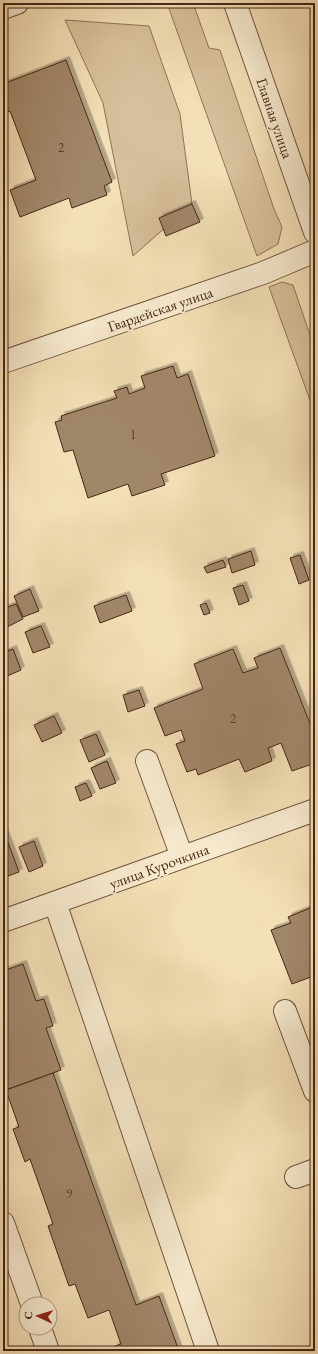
<svg xmlns="http://www.w3.org/2000/svg" width="318" height="1354" viewBox="0 0 318 1354" font-family="'EB Garamond',serif">
	<style>
		.green { fill: #d7c09b; stroke: #8f7358 }
		.building { fill: #a18769; stroke: #472615; filter: url(#shadow) }
		.lines { fill: none; stroke-linecap: round; stroke-linejoin: round }
		.minor-casing { stroke: #72543e; stroke-width: 24 }
		.minor { stroke: #f8ebd0; stroke-width: 22 }
		.labels { text-anchor: middle; dominant-baseline: central; stroke-width: 3.5; stroke-linejoin: round; paint-order: stroke }
		.number-label { font-size: 13px; fill: #5e3e2a }
		.street-label { font-size: 15px; fill: #472615; stroke: #f8ebd0 }
	</style>
	<defs>
		<filter id="shadow"><feDropShadow dx="3.5" dy="-3.5" stdDeviation="0" flood-color="#0004"/></filter>
	</defs>
	<rect width="100%" height="100%" fill="#f4e0b7"/>
	<filter id="stains"><feTurbulence type="fractalNoise" baseFrequency=".005" numOctaves="4"/><feColorMatrix values="0 0 0 0 .2 0 0 0 0 .09 0 0 0 0 .02 0 0 0 .5 -.17"/></filter>
	<radialGradient id="worn" r=".72"><stop offset=".6" stop-color="#630" stop-opacity="0"/><stop offset="1" stop-color="#630" stop-opacity=".3"/></radialGradient>
	<!-- green -->
	<g class="green">
		<polygon points="167,3 193,3 209,48 220,50 274,209 282,227 278,244 257,256"/>
		<polygon points="65,20 149,26 180,114 192,204 133,256 103,103"/>
		<polygon points="282,282 293,285 315,350 315,414 269,287"/>
	</g>
	<!-- building -->
	<g class="building">
		<polygon points="66,60 112,182 104,186 107,195 72,208 69,198 20,217 10,190 36,180 10,111 3,114 3,84"/>
		<polygon points="192,204 200,222 166,236 159,218"/>
		<polygon points="173,366 177,378 188,374 215,456 161,474 165,485 132,496 128,484 88,498 73,450 64,452 55,422 62,420 61,416 117,398 114,391 127,387 129,394 145,388 141,376"/>
		<polygon points="251,551 255,565 232,573 228,559"/>
		<polygon points="300,555 309,580 299,584 290,558"/>
		<polygon points="223,560 226,567 207,573 204,567"/>
		<polygon points="243,585 249,601 239,605 233,588"/>
		<polygon points="30,589 39,611 23,617 14,596"/>
		<polygon points="126,595 132,611 100,623 94,606"/>
		<polygon points="206,603 210,613 204,615 200,605"/>
		<polygon points="16,604 23,619 3,629 3,609"/>
		<polygon points="41,626 50,647 33,653 25,632"/>
		<polygon points="280,648 313,731 315,730 315,763 292,771 281,743 268,748 272,761 245,772 239,759 198,775 196,769 187,772 176,744 185,741 181,730 165,736 154,708 203,689 194,664 233,649 243,673 258,668 254,658"/>
		<polygon points="13,649 21,670 5,677 3,671 3,653"/>
		<polygon points="139,690 145,706 128,712 123,695"/>
		<polygon points="54,716 62,733 42,742 34,725"/>
		<polygon points="96,734 105,755 89,762 80,740"/>
		<polygon points="107,761 116,783 100,789 91,768"/>
		<polygon points="86,783 92,796 80,801 75,787"/>
		<polygon points="3,829 19,872 3,878"/>
		<polygon points="34,841 43,866 29,872 19,847"/>
		<polygon points="315,906 315,986 311,977 292,984 271,930 291,923 288,917"/>
		<polygon points="23,964 36,1001 44,999 53,1026 46,1028 61,1070 6,1090 3,1082 3,971"/>
		<polygon points="53,1073 136,1305 159,1296 179,1351 117,1351 115,1346 121,1344 109,1310 88,1318 75,1284 69,1286 48,1226 53,1224 30,1159 25,1162 13,1129 19,1127 6,1090"/>
	</g>
	<g class="lines">
		<defs>
			<g id="minor">
				<polyline points="235,3 315,232"/>
				<polyline points="3,8 17,3"/>
				<polyline points="3,362 263,273 315,251"/>
				<polyline points="147,761 182,857"/>
				<polyline points="55,903 208,1351"/>
				<polyline points="3,921 315,810"/>
				<polyline points="285,1011 315,1091"/>
				<polyline points="296,1177 315,1170"/>
				<polyline points="3,1223 32,1304"/>
				<polyline points="40,1328 48,1351"/>
			</g>
		</defs>
		<!-- minor casing -->
		<use href="#minor" class="minor-casing"/>
		<!-- minor -->
		<use href="#minor" class="minor"/>
	</g>
	<g class="labels">
		<!-- number labels -->
		<g class="number-label">
			<text x="61" y="147">2</text>
			<text x="133" y="434">1</text>
			<text x="233" y="718">2</text>
			<text x="69" y="1193">9</text>
		</g>
		<!-- street labels -->
		<g class="street-label">
			<text transform="translate(275 118) rotate(71)">Главная улица</text>
			<text transform="translate(160 309) rotate(-19)">Гвардейская улица</text>
			<text transform="translate(159 866) rotate(-20)">улица Курочкина</text>
		</g>
	</g>
	<!-- margin -->
	<rect width="318" height="1354" fill="none" stroke="#f4e0b7" stroke-width="16"/>
	<rect x="4" y="4" width="310" height="1346" fill="none" stroke="#472615" stroke-width="2"/>
	<rect x="8" y="8" width="302" height="1338" fill="none" stroke="#472615"/>
	<!-- north arrow -->
	<g transform="translate(38 1316) rotate(274)"><circle r="19" fill="#f8ebd0" stroke="#b19c85"/>
	<path d="M0-3L7 15L0 10L-7 15Z" fill="#8f2418"/>
	<text y="-6" font-size="11" font-weight="bold" text-anchor="middle" fill="#472615">С</text>
	</g>
	<rect width="100%" height="100%" filter="url(#stains)"/>
	<rect width="100%" height="100%" fill="url(#worn)"/>
</svg>
